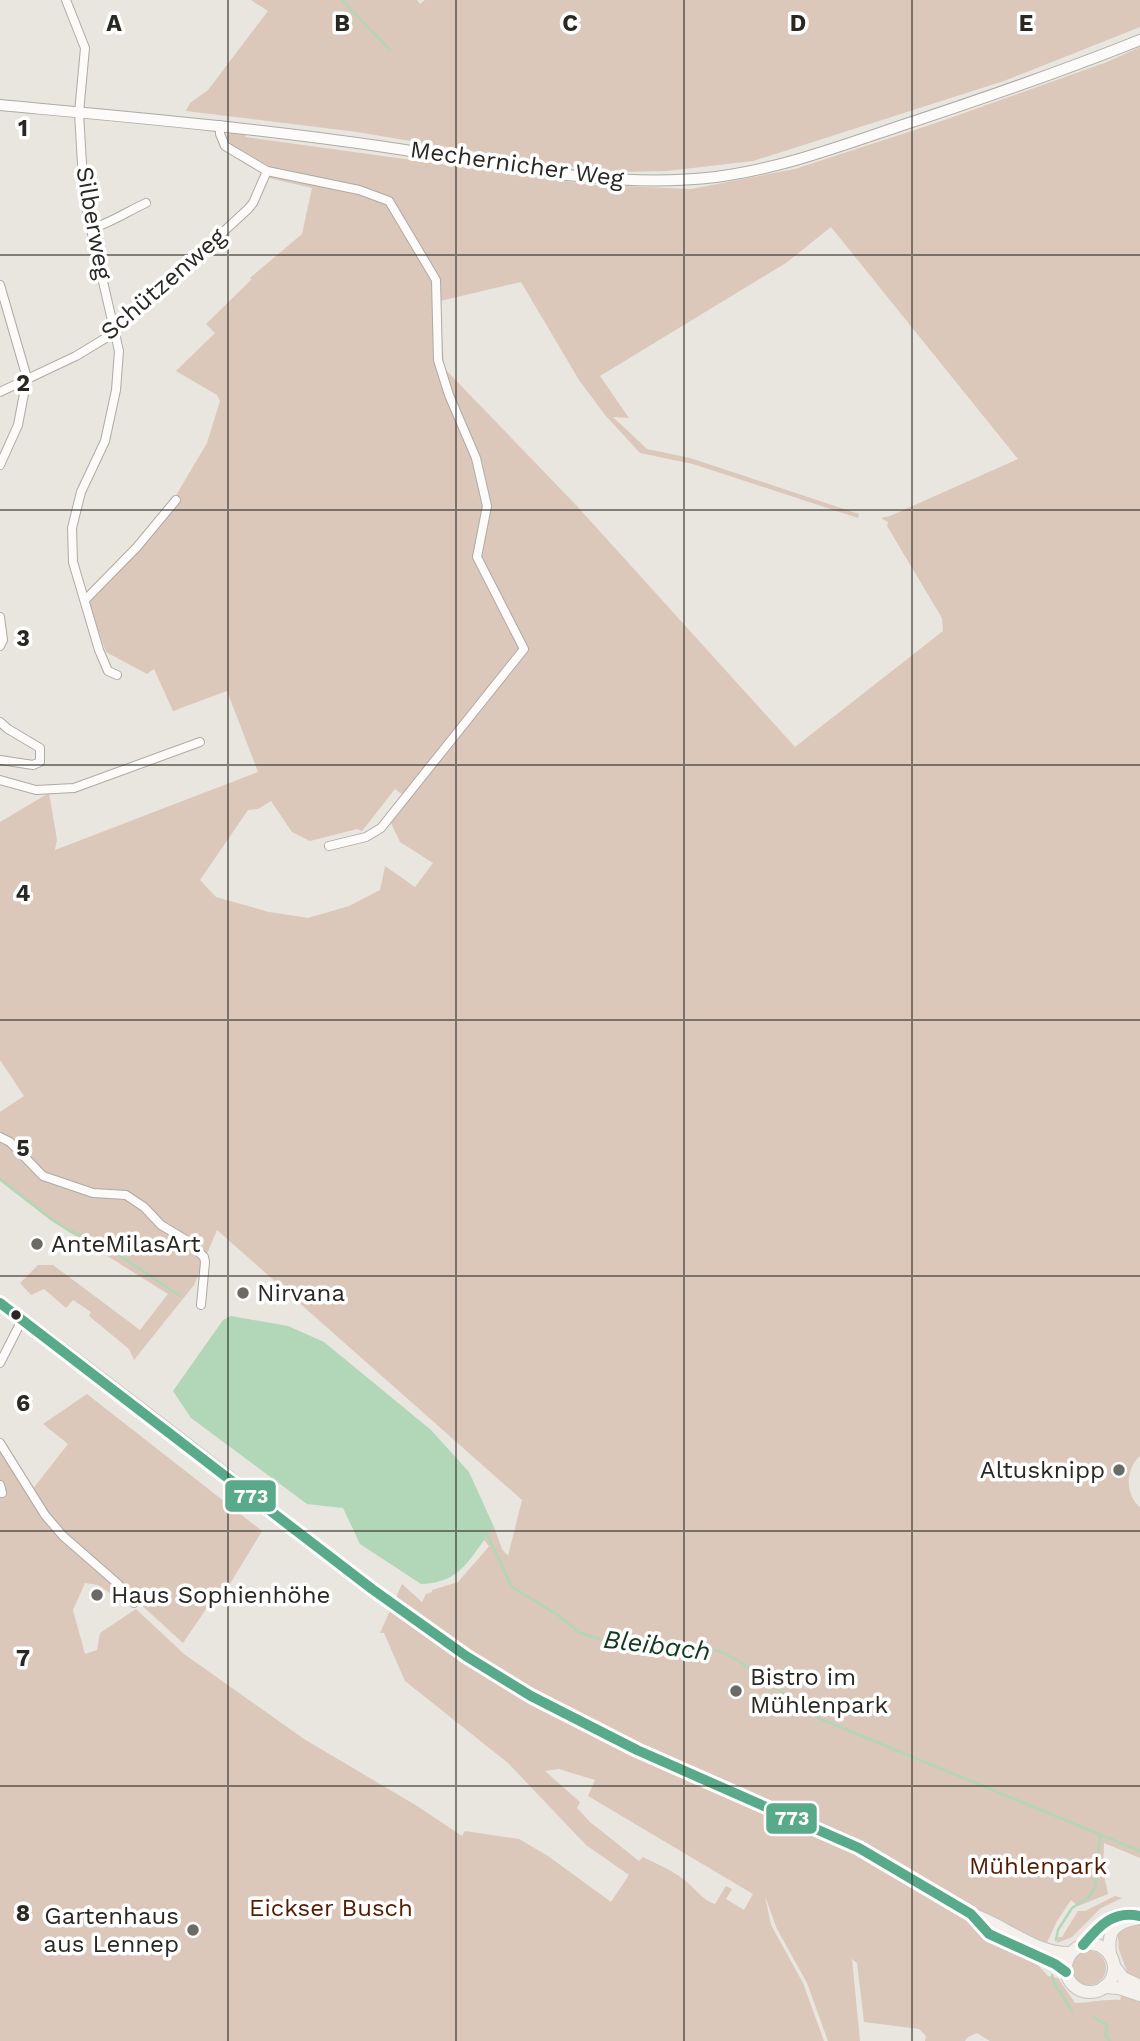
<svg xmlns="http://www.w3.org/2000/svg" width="1140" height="2041" viewBox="0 0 1140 2041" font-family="'Work Sans',sans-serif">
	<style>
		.green { fill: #dcc7bb; fill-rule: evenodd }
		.water { fill: #b1d7b8 }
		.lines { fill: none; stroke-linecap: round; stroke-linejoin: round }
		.stream { stroke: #b1d7b8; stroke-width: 2.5 }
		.street-casing { stroke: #acaba5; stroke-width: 10 }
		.secondary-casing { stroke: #acaba5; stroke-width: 12 }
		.primary-casing { stroke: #c4c3bf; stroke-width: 14 }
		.street { stroke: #fcfbfa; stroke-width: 8 }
		.secondary { stroke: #fcfbfa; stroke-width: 10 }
		.primary { stroke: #f4f1ec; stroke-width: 12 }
		.bus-1-casing { stroke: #fff; stroke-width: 16 }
		.bus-1 { stroke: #59aa8a; stroke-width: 10 }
		.grid { fill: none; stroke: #292823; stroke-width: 2; stroke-opacity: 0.55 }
		.poi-dot { fill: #6c6a64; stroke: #fff; stroke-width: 2.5 }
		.bus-dot { fill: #292823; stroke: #fff; stroke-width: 2.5 }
		.labels { text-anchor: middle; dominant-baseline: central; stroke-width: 7; stroke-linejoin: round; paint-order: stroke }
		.street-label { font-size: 24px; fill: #292823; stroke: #fff }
		.poi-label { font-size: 24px; fill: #292823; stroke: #fff; text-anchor: start }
		.park-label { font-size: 24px; fill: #531c02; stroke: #fff }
		.water-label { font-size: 26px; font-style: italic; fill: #113b20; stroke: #fff }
		.grid-label { font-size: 23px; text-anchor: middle; font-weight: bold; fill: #292823; stroke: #fff; stroke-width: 7; stroke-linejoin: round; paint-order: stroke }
		.line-badge { stroke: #fff; stroke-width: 2.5 }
		.badge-label { font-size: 19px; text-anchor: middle; font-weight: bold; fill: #fff }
	</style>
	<rect width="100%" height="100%" fill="#e8e6de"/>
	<!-- green -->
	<g class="green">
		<polygon points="251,0 417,0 420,4 425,0 1140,0 1140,27 1004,81 753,161 667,171 618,172 562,166 357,132 186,111 190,103 208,90 268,11"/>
		<path d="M1140 47V1456C1125 1469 1125 1495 1140 1507V1858L1104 1843 1103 1871 1108 1894 1078 1906 1071 1900 1057 1921 1037 1964 1048 1976 1058 1978 1075 2003C1090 2003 1105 1999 1120 2000L1127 1971 1119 1950 1118 1937 1114 1936C1120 1927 1130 1924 1140 1924V2041H990L977 2033 968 2037 965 2041H925L926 2036 919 2029 864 2022 857 1963 852 1959 860 2041H828L807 1983 777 1929 765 1896 771 1925 803 1983 824 2041H0V1448L36 1506 119 1589 114 1596 98 1585 85 1583 73 1610 85 1654 97 1650 100 1633 136 1609 184 1654 304 1739 417 1806 462 1836 465 1831 519 1839 548 1856 611 1902 629 1875 586 1845 508 1763 405 1681 384 1633H380L402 1584 422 1602 426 1594 432 1592V1590L458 1582 486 1550 489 1546 484 1540 494 1527 502 1549 508 1556 522 1500 217 1230 194 1285 134 1360 129 1349 89 1316 91 1312 73 1300 66 1308 44 1289 31 1295 20 1283 38 1265H53L140 1330 168 1294 50 1220 0 1181V1112L24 1096 0 1060V822L49 793 57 840 55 850 258 772 227 691 173 711 154 669 147 674 106 652 89 605 90 601 144 544 181 498 175 497 207 443 220 401 217 395 176 371 215 333 206 324 251 280 250 278 302 234 312 188 269 178 274 169 230 144 228 136 231 132H245V137L593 185 691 189 795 169 936 123 1107 62ZM831 227 1018 459 890 516 881 518 888 522 887 526 942 618 943 631 795 747 575 504 444 368 440 301 521 282 579 380 605 415 640 453 693 464 858 518 859 514 690 458 647 449 613 417 629 418 600 376 786 263ZM521 649 524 656 390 821 400 842 433 863 415 887 385 866 380 890 349 906 308 918 269 912 216 897 200 880 248 810 258 809 271 801 292 832 310 841 357 829 362 831 395 789 403 795ZM559 1769 595 1780 588 1796 753 1894 744 1910 726 1899 732 1889 726 1886 715 1904C703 1900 697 1891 688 1883 676 1872 657 1864 643 1857L639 1861 590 1822 577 1808 580 1802 545 1771Z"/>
		<polygon points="87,1394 262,1531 228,1587 223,1584 183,1643 65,1535 47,1516 32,1490 68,1444 43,1424"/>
		<polygon points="1115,1896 1122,1898 1101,1908 1072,1937 1057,1943 1058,1937 1062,1937 1078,1911 1085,1911"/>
		<circle cx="1089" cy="1968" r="17"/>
	</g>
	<!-- water -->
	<path class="water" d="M231 1316 288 1326 324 1342 431 1430 469 1472 494 1527C470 1556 463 1583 421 1584L360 1544 343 1508 307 1504 191 1418 173 1391 223 1320Z"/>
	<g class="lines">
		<!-- stream -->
		<g class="stream">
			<polyline points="342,0 390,50"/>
			<polyline points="0,1179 53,1220 70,1231 101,1243 180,1296"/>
			<polyline points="486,1532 512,1587 558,1615 580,1633 606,1641 631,1641 654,1647 719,1651 739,1661 816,1717 1140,1851"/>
			<polyline points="1056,1940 1058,1930 1072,1908 1089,1897 1095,1887 1100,1836"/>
			<polyline points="1052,1975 1053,1981 1072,2011"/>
			<polyline points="1094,2018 1107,2025 1105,2035 1110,2041"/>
		</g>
		<defs>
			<g id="street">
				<polyline points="66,0 85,48 79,113 82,164 87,212 119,351 116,390 105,441 81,492 72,528 73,562 99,650 108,671 117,675"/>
				<polyline points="220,125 220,134 225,146 267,171 359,190 389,201 436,280 438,360 449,395 476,458 487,506 477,557 524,649 381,828 366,837 329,846"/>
				<path d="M92 228C105 226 132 209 146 203"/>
				<polyline points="0,285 27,378 18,425 0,465"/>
				<polyline points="0,392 76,356 114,333 248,209 253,203 267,171"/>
				<polyline points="85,600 137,547 176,500"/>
				<polyline points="0,617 3,640 0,646"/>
				<polyline points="0,722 8,729 40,748 40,762 33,765 0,760"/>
				<polyline points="0,780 36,790 74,788 200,742"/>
				<polyline points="0,1137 10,1142 43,1176 93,1193 126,1195 144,1207 161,1225 186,1240 204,1257 205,1262 201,1305"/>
				<polyline points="0,1363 22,1320"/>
				<polyline points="0,1443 45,1515 63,1536 118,1584 134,1603"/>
				<polyline points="0,1485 2,1493"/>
			</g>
			<path id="secondary" d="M0 105C129 117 257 128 385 147 495 163 605 190 716 177 778 169 838 147 897 127 979 100 1060 72 1140 40"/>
			<g id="primary">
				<path d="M0 1303C95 1373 188 1445 281 1518 362 1581 442 1645 531 1696 623 1749 723 1785 820 1829 872 1853 922 1883 971 1914 1006 1925 1033 1954 1071 1953"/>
				<path d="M971 1914C989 1948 1038 1949 1066 1972"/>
				<circle cx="1090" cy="1968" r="24"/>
				<path d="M1083 1945C1098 1927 1113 1907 1140 1916"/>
				<path d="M1110 1955C1107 1931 1113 1923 1138 1918"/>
				<polyline points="1114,1966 1123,1978 1140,1986"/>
				<polyline points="1104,1987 1119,1988 1140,1995"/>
			</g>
		</defs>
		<!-- street casing -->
		<use href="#street" class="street-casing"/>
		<!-- secondary casing -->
		<use href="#secondary" class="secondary-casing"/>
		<!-- primary casing -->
		<use href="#primary" class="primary-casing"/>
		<!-- street -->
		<use href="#street" class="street"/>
		<!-- secondary -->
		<use href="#secondary" class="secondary"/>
		<!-- primary -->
		<use href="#primary" class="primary"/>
		<defs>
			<g id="bus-1">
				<polyline points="0,1303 372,1589 466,1656 531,1696 637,1750 859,1848 971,1914 989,1934 1055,1964 1066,1972"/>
				<path d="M1083 1945C1099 1926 1113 1910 1140 1916"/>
			</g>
		</defs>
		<!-- bus-1 casing -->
		<use href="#bus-1" class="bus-1-casing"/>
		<!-- bus-1 -->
		<use href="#bus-1" class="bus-1"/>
	</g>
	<!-- grid -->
	<path class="grid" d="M228 0V2041M456 0V2041M684 0V2041M912 0V2041M0 255H1140M0 510H1140M0 765H1140M0 1020H1140M0 1276H1140M0 1531H1140M0 1786H1140"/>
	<!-- markers -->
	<g class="poi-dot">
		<circle cx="37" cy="1244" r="7"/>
		<circle cx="243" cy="1293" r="7"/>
		<circle cx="1119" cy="1470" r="7"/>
		<circle cx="97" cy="1595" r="7"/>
		<circle cx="736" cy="1691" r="7"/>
		<circle cx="193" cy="1930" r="7"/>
	</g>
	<circle class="bus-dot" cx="16" cy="1315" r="6"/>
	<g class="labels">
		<!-- street labels -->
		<g class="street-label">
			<text transform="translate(517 164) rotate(8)">Mechernicher Weg</text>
			<text transform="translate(94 223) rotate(80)">Silberweg</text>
			<text transform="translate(163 284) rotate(-41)">Schützenweg</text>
		</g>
		<!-- poi labels -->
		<g class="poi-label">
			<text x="51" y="1244">AnteMilasArt</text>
			<text x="257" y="1293">Nirvana</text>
			<text x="1105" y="1470" text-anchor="end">Altusknipp</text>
			<text x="111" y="1595">Haus Sophienhöhe</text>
			<text x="750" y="1677">Bistro im<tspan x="750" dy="28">Mühlenpark</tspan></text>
			<text x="179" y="1916" text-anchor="end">Gartenhaus<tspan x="179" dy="28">aus Lennep</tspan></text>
		</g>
		<!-- park labels -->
		<g class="park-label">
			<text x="1038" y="1866">Mühlenpark</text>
			<text x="331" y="1908">Eickser Busch</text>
		</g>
		<!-- water labels -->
		<g class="water-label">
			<text transform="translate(657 1645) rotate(7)">Bleibach</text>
		</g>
	</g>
	<g class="grid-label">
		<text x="114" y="31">A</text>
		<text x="342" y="31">B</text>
		<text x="570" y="31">C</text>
		<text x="798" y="31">D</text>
		<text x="1026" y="31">E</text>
		<text x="23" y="136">1</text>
		<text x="23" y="391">2</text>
		<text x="23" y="646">3</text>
		<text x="23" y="901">4</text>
		<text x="23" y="1156">5</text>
		<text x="23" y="1411">6</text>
		<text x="23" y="1666">7</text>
		<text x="23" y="1921">8</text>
	</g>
	<g class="line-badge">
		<rect x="224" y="1479" width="53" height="34" rx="7" fill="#59aa8a"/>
		<rect x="765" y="1802" width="53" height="33" rx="7" fill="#59aa8a"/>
	</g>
	<g class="badge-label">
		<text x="251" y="1503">773</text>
		<text x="792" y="1825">773</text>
	</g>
</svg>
